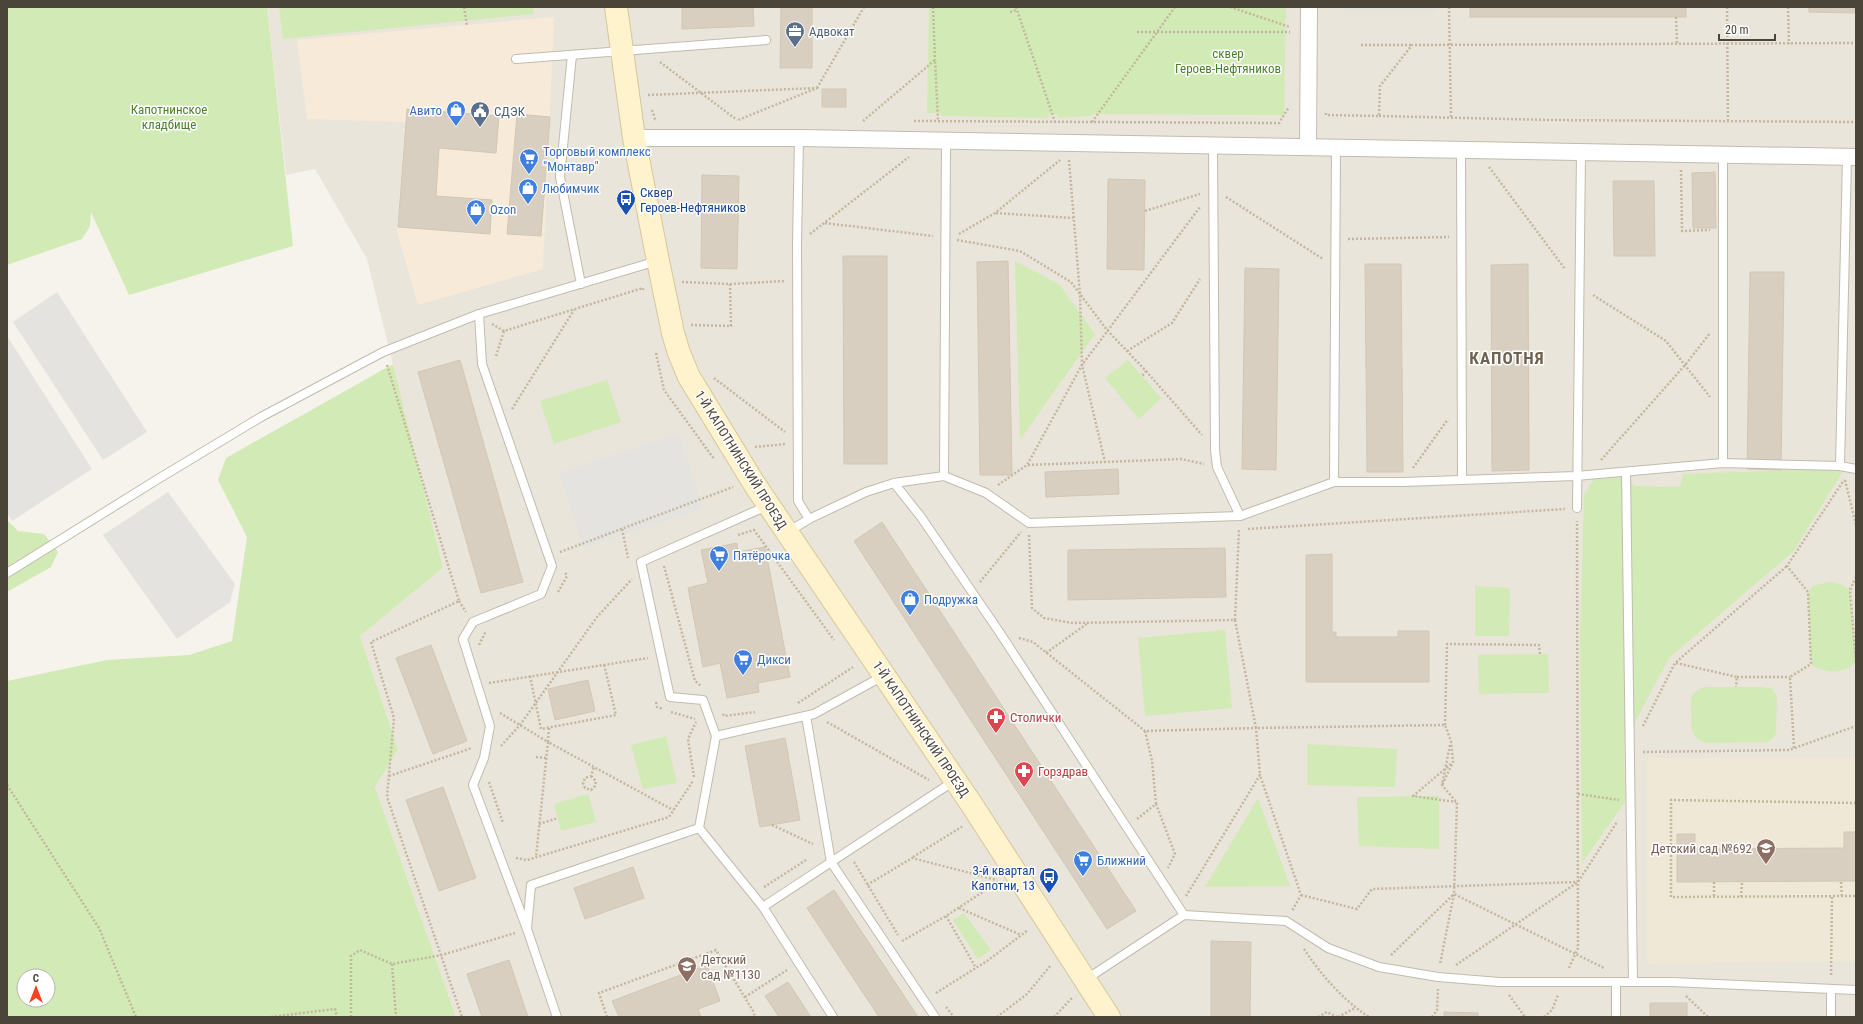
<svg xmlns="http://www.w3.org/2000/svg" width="1863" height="1024" viewBox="0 0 1863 1024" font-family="'Roboto Condensed',sans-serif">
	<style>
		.residential { fill: #eae5da }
		.commercial { fill: #f7ead8 }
		.education { fill: #efe8d6 }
		.green { fill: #d2eab5; fill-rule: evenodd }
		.parking { fill: #e5e3e0 }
		.building { fill: #d8cfc1; stroke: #d3c7b4 }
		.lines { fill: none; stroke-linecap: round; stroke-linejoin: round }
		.lane-casing { stroke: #c2bbae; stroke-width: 10 }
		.street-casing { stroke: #c2bbae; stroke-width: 18 }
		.secondary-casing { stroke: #d6c79b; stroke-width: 24 }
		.path { stroke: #c4b79f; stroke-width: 2.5; stroke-dasharray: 2 2; stroke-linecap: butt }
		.lane { stroke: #fff; stroke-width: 8 }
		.street { stroke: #fff; stroke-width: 16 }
		.secondary { stroke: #fff3cd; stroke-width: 22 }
		.labels { text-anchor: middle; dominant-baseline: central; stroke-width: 3; stroke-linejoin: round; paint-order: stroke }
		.service-label { font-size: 13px; fill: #4e5e75; stroke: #fff; text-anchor: start }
		.park-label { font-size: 13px; fill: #4a7f2a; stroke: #fff }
		.shop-label { font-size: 13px; fill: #366cbe; stroke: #fff; text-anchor: start }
		.transit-label { font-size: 13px; fill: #164399; stroke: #fff; text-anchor: start }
		.street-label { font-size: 13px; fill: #4b4439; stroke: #fff }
		.health-label { font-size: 13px; fill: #be3a42; stroke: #fff; text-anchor: start }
		.education-label { font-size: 13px; fill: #785e54; stroke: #fff; text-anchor: end }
		.district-label { font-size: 17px; font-weight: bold; letter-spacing: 1px; fill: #6e6250; stroke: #fff }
	</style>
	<rect width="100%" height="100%" fill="#f6f3ec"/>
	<!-- residential -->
	<polygon class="residential" points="267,7 1856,7 1856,1017 456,1017 375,787 398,749 360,636 443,568 367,259 315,169 286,175"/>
	<!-- commercial -->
	<polygon class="commercial" points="554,17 543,269 418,305 397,232 405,122 307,119 297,40"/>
	<!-- education -->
	<polygon class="education" points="1647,758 1856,758 1856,961 1647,964"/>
	<!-- green -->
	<g class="green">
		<polygon points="7,7 267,7 293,246 129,295 91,212 90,226 82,239 7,265"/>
		<polygon points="279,7 534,7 533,14 283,39"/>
		<polygon points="929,7 1286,7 1284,115 1093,114 1091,116 1059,118 1057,114 1048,114 1050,118 941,116 940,113 927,113"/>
		<polygon points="1015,261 1060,285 1095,334 1020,440"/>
		<polygon points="1128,360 1161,398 1139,419 1105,378"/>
		<path d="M393 364 443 568 360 636 398 749 375 787 456 1017H7V681L107 660 189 655 232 641 247 537 218 480 226 458ZM24 976H48V1000H24Z"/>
		<polygon points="607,380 621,422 554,444 540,401"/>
		<polygon points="1845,468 1793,552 1669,658 1624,743 1625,802 1582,863 1580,641 1584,494 1595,478 1628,477 1634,486 1680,487 1683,474"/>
		<polygon points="7,520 18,531 44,534 58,552 51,567 7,592"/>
		<path d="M1828 582C1837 582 1843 584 1850 590L1856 662C1845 674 1824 674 1811 664L1808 592 1813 586Z"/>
		<polygon points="1475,586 1510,588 1509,636 1475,636"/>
		<polygon points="1225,630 1232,708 1145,716 1138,638"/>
		<polygon points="1548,654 1549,693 1479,694 1478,655"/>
		<path d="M1705 687H1764L1772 689 1777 696 1776 733 1774 737 1767 742 1706 743C1690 739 1691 725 1691 712 1691 707 1690 701 1692 696 1695 691 1700 689 1705 687Z"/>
		<polygon points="666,736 677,783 643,789 631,745"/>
		<polygon points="1307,744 1397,749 1395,787 1307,785"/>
		<polygon points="588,794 596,822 561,831 554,804"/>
		<polygon points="1439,796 1439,849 1359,846 1357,797"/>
		<polygon points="1258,798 1290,886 1205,887"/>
		<polygon points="964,913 991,950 978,959 953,920"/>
	</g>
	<!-- parking -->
	<g class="parking">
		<rect x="1343" y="7" width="94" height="4"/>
		<polygon points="57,292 147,432 103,460 13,322"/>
		<polygon points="7,336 92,469 12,521 7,513"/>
		<polygon points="679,433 703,509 583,548 559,472"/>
		<polygon points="168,492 235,584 230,602 177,639 103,535"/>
	</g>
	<!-- building -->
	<g class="building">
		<polygon points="682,7 753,7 754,26 682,29"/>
		<polygon points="781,7 812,7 812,68 780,68"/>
		<rect x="1470" y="7" width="216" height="10"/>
		<polygon points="1809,7 1856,7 1856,13 1809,12"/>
		<rect x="822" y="89" width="24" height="18"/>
		<polygon points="407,109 499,116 496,153 439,148 436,196 492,200 490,234 398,227"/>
		<polygon points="517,114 550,117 541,236 507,234"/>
		<polygon points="1715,172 1716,228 1693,228 1692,173"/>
		<polygon points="702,175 739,176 737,269 701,268"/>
		<polygon points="1108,179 1145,180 1144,270 1107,269"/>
		<polygon points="1613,181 1654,181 1655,256 1614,256"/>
		<polygon points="843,256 887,256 887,464 844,464"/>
		<polygon points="1008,261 1012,475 980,475 977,262"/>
		<polygon points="1365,264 1401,264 1403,472 1367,472"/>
		<polygon points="1528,264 1529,470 1492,471 1491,265"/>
		<polygon points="1245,268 1279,269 1276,470 1242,469"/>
		<polygon points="1750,272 1784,272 1781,470 1747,469"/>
		<polygon points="460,360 523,582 481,593 418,372"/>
		<polygon points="1118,469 1119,494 1046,497 1045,472"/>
		<polygon points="882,522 1136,911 1107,929 854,541"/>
		<polygon points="737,543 738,552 765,547 790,677 758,683 759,692 727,698 720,663 703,667 688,588 708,583 701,550"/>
		<polygon points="1225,548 1226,597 1068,600 1068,550"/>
		<polygon points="1332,554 1332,632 1336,632 1336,637 1398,637 1398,631 1429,631 1429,682 1306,682 1306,555"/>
		<polygon points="431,645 467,741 433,754 396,658"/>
		<polygon points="588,680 595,711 555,720 548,689"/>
		<polygon points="785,738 800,820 760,827 745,746"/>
		<polygon points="443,787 476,878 439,891 406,800"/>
		<polygon points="1844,832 1856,832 1856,881 1677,882 1677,834 1695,834 1695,849 1844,848"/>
		<polygon points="633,867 644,898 585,919 574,888"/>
		<polygon points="834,890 918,1017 879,1017 807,908"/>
		<polygon points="1211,941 1251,942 1250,1017 1211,1017"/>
		<polygon points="509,960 528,1017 482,1017 467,974"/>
		<polygon points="707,965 720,1001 698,1009 701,1017 619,1017 612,1001"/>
		<polygon points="788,982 811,1017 779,1017 765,996"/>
		<rect x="1650" y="1003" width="37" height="14"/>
		<polygon points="1444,1012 1478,1013 1478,1017 1444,1017"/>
	</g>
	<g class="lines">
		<defs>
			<g id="lane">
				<polyline points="572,55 560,177 581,284"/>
				<polyline points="516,59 766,40"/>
				<polyline points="799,138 797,243 798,501 809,519"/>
				<polyline points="1213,146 1215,450 1217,467 1240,516"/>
				<polyline points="1461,150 1462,479"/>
				<polyline points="479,314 482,364 552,566 541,594 473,622 463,639 490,726 484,758 473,785 527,929"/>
				<polyline points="1723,463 1723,155"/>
				<polyline points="1840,466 1847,157"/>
				<polyline points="1626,472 1633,982"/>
				<polyline points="944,476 946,141"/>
				<polyline points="1334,482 1336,148"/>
				<polyline points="894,483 921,517 1000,633 1184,915"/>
				<polyline points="1577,508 1581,153"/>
				<polyline points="788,532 809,519 866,492 894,483 944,476 986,493 1029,523 1240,516 1334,482 1403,482 1576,476 1723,463 1840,466 1856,469"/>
				<polyline points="7,573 158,479 261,417 383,352 479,314 657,261"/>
				<polyline points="806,716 831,862 935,1017"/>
				<polyline points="716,736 703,700 670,697 641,562 769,505"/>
				<polyline points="763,907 699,828 716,736 814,714 883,676"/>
				<polyline points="1085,980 1184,915 1286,921 1328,948 1379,967 1438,977 1499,982 1671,982 1856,990"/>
				<polyline points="1616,982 1616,1017"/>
				<polyline points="1831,990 1831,1017"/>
				<polyline points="557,1017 527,929 531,885 699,828"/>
				<polyline points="833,1017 763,907 954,781"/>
			</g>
			<g id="street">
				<polyline points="634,138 799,138 1856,157"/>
				<polyline points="1308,147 1309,7"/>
			</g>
			<polyline id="secondary" points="616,7 634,138 658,261 673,333 679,353 689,377 755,485 972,805 1109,1017"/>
		</defs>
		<!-- lane casing -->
		<use href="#lane" class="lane-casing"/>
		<!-- street casing -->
		<use href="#street" class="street-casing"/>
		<!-- secondary casing -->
		<use href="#secondary" class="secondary-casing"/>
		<!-- path -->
		<g class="path">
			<polyline points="464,7 467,25"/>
			<polyline points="933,7 935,60"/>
			<polyline points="1016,7 1055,122"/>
			<polyline points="1230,7 1290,27"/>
			<polyline points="1449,7 1451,118"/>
			<polyline points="1727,7 1728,120"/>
			<polyline points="1788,7 1789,44"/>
			<polyline points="1010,12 1017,10"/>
			<polyline points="1676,17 1677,44"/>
			<polyline points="1137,32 1290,32"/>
			<polyline points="1361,45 1411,45"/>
			<polyline points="660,62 737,120"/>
			<polyline points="817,88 864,7"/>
			<polyline points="648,95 817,88 738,120"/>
			<polyline points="652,110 655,119 657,119"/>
			<polyline points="1326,113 1326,115 1379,116 1380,86 1412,45 1856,43"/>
			<polyline points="1379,116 1550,120 1856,122"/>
			<polyline points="863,121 935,60 938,121"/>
			<polyline points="914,121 1279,123 1289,107"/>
			<polyline points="1092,122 1175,7"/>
			<polyline points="1069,160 1080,294 1082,365 1105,462"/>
			<polyline points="1489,167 1565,269"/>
			<polyline points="1681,170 1682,231 1710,230"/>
			<polyline points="1226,197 1323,259"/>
			<polyline points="1145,211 1200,194"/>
			<polyline points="996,213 1073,218"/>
			<polyline points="825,223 933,236"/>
			<polyline points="810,234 909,157"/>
			<polyline points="959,234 995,213 1060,160"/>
			<polyline points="1348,239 1449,237"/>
			<polyline points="957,240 1020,251 1071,282 1107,330 1146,371 1142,376"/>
			<polyline points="682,282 730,284 785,281"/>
			<polyline points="1593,295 1666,341 1710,397"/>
			<polyline points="492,324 504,331"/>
			<polyline points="691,325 731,326 730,284"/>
			<polyline points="1127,351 1172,323 1200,279"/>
			<polyline points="656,353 664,390 714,459"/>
			<polyline points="496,356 504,331 643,288 643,290"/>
			<polyline points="387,365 459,601 371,642 394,718 387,797 462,1017"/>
			<polyline points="1146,371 1202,435"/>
			<polyline points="714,378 785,432"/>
			<polyline points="512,409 574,310"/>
			<polyline points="755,447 786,444"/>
			<polyline points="1601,460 1686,364 1710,333"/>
			<polyline points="1028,465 1181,459 1204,464"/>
			<polyline points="1413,468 1448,419"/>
			<polyline points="1845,480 1856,525"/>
			<polyline points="998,485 1027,465 1082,365 1200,207"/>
			<polyline points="622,529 628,558"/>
			<polyline points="1248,529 1565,509"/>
			<polyline points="738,535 754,530 834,640"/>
			<polyline points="1029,535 1032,608 1044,618 1072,623 1235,620 1239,529"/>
			<polyline points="560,552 733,487"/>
			<polyline points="664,566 695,681 701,686"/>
			<polyline points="1856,577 1850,590 1856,662"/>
			<polyline points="980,582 1021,532"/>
			<polyline points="558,592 567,576 565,572"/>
			<polyline points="459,601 466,612"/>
			<polyline points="1235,620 1256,728 1445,725 1451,741 1453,762 1442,785"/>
			<polyline points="1019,638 1033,642 1145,731"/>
			<polyline points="479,645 486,631"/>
			<polyline points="1046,653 1088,623"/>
			<polyline points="1676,663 1737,677 1736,687"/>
			<polyline points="530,676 541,729 616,715 604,664"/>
			<polyline points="1737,677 1790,677"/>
			<polyline points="489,683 648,658"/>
			<polyline points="656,702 657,707 663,709"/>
			<polyline points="798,703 853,667"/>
			<polyline points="671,712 695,719"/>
			<polyline points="500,713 548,742 536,857"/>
			<polyline points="723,714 724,716 755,712"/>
			<polyline points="827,722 929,780"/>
			<polyline points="1445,725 1447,644 1539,645 1540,655"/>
			<polyline points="1643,726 1675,663 1787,566"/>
			<polyline points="549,728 548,742 673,810"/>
			<polyline points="1450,745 1442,785 1457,803 1454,894 1604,968"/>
			<polyline points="501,746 520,725 597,617 632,579"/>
			<polyline points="1794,748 1790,677 1811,664 1808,592 1787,566 1844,480"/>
			<polyline points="1643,752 1789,750 1856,726"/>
			<polyline points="536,757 546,758"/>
			<polyline points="1451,764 1413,796 1456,802"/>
			<polyline points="389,776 472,748"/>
			<polyline points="591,776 596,781 595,786 591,790 585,788 583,783 585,778 591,776 594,767"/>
			<polyline points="694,777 688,739 696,722"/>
			<polyline points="489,782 503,823"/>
			<polyline points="7,785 99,928 136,1017"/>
			<polyline points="1578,794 1619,800"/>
			<polyline points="1856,803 1671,800 1671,897 1856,896"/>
			<polyline points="1156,804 1152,761 1145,731 1256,728 1260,775"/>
			<polyline points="1137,819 1156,804 1175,854 1168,868"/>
			<polyline points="539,824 558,818"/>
			<polyline points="772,825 813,844"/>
			<polyline points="913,857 963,826"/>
			<polyline points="516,858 527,860 669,817 693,781"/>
			<polyline points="854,862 898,935"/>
			<polyline points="1714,882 1714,897"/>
			<polyline points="1841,882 1842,897"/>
			<polyline points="867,885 912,858 997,880"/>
			<polyline points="764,887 806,860"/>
			<polyline points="1301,895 1357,909 1372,889 1577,882"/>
			<polyline points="1186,896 1260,775 1301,895 1292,911"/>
			<polyline points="1741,897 1742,882"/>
			<polyline points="959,908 1021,935"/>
			<polyline points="946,916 976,968"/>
			<polyline points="902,941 946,916 998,882"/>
			<path d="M1304 949C1321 975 1343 1000 1369 1017"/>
			<polyline points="1391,955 1454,894 1440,964"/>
			<polyline points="392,964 396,1017"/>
			<polyline points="1456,965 1578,882 1617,822"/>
			<polyline points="1569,968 1578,948 1577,521"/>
			<polyline points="1831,975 1832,897"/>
			<polyline points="936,993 987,961 1028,930"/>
			<polyline points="1509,995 1525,1017"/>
			<polyline points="1686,996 1708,1017"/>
			<polyline points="745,997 787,970"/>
			<polyline points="946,1007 954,1017"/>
			<polyline points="271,1017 335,1009 337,1017"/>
			<polyline points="351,1017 351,956 360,950 392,964 442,955 515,933"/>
			<polyline points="607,1017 599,993 716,950 753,1011 755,1017"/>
			<polyline points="997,1017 1027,994 1051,965"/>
			<polyline points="1054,1017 1072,998"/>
			<polyline points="1318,1017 1327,1012 1337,1017"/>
			<polyline points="1338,1017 1355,1008"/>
			<polyline points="1432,1017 1437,1010 1438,989"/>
			<polyline points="1544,1017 1552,1010 1558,995"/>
		</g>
		<!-- lane -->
		<use href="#lane" class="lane"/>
		<!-- street -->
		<use href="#street" class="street"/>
		<!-- secondary -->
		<use href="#secondary" class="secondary"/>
	</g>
	<!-- icons -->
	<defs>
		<symbol id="office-pin" viewBox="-11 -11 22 30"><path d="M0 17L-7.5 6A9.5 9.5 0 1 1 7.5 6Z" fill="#5c6f8a" stroke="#fff"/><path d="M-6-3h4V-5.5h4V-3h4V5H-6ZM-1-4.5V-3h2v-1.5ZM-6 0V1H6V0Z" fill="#fff"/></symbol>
		<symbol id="shop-pin" viewBox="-11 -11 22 30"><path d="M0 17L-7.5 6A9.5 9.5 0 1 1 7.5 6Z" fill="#3f7fe0" stroke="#fff"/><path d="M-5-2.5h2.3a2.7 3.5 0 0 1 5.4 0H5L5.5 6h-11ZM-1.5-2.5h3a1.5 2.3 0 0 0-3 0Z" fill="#fff"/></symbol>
		<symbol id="civic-pin" viewBox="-11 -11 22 30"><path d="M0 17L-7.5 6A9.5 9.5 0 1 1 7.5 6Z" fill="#5c6f8a" stroke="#fff"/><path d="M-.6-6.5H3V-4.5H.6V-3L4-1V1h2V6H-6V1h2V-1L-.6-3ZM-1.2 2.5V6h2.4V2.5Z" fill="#fff"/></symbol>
		<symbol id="supermarket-pin" viewBox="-11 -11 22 30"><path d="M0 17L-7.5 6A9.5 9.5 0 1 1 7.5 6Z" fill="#3f7fe0" stroke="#fff"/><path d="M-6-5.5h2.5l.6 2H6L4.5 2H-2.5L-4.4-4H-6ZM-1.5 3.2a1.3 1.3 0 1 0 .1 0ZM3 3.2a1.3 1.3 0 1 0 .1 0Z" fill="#fff"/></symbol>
		<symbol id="bus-pin" viewBox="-11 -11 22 30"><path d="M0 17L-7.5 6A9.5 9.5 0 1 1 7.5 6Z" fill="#1a4fb4" stroke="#fff"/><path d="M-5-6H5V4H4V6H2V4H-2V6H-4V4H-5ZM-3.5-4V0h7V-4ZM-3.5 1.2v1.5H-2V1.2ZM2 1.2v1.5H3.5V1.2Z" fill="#fff"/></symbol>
		<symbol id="pharmacy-pin" viewBox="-11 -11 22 30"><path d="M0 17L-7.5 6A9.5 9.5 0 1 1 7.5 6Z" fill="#e0444e" stroke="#fff"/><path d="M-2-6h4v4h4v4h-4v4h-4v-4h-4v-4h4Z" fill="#fff"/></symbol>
		<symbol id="school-pin" viewBox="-11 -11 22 30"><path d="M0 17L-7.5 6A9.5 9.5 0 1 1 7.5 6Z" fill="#8d6e63" stroke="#fff"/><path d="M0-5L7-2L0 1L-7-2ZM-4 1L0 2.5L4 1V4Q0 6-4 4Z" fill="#fff"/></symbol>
	</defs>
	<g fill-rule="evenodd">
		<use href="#office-pin" x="784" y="20" width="22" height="30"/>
		<use href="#shop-pin" x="445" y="99" width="22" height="30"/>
		<use href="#civic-pin" x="469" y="100" width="22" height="30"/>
		<use href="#supermarket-pin" x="518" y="147" width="22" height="30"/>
		<use href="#shop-pin" x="517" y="177" width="22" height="30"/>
		<use href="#bus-pin" x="615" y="188" width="22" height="30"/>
		<use href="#shop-pin" x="465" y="198" width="22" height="30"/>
		<use href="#supermarket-pin" x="708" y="544" width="22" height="30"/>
		<use href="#shop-pin" x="899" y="588" width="22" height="30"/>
		<use href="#supermarket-pin" x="732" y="648" width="22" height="30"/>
		<use href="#pharmacy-pin" x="985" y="706" width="22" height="30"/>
		<use href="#pharmacy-pin" x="1013" y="760" width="22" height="30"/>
		<use href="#school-pin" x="1755" y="837" width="22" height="30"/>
		<use href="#supermarket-pin" x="1072" y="849" width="22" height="30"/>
		<use href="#bus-pin" x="1038" y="866" width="22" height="30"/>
		<use href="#school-pin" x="676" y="955" width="22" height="30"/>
	</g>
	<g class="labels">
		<!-- service labels -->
		<g class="service-label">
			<text x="809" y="31">Адвокат</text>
			<text x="494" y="111">СДЭК</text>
		</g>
		<!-- park labels -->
		<g class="park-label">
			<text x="1228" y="53">сквер<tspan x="1228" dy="15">Героев-Нефтяников</tspan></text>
			<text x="169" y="109">Капотнинское<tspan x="169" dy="15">кладбище</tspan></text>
		</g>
		<!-- shop labels -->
		<g class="shop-label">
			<text x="442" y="110" text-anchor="end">Авито</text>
			<text x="543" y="151">Торговый комплекс<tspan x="543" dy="15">"Монтавр"</tspan></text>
			<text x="542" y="188">Любимчик</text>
			<text x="490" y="209">Ozon</text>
			<text x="733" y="555">Пятёрочка</text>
			<text x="924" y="599">Подружка</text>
			<text x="757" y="659">Дикси</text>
			<text x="1097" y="860">Ближний</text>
		</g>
		<!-- transit labels -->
		<g class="transit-label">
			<text x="640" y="192">Сквер<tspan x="640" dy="15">Героев-Нефтяников</tspan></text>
			<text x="1035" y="870" text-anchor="end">3-й квартал<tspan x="1035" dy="15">Капотни, 13</tspan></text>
		</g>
		<!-- street labels -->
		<g class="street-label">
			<text transform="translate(741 460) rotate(58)">1-Й КАПОТНИНСКИЙ ПРОЕЗД</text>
			<text transform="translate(921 729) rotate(56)">1-Й КАПОТНИНСКИЙ ПРОЕЗД</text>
		</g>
		<!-- health labels -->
		<g class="health-label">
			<text x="1010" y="717">Столички</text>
			<text x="1038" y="771">Горздрав</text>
		</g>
		<!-- education labels -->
		<g class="education-label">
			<text x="1752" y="848">Детский сад №692</text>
			<text x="701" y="959" text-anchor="start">Детский<tspan x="701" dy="15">сад №1130</tspan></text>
		</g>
		<!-- district labels -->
		<g class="district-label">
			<text x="1507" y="358">КАПОТНЯ</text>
		</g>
	</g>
	<!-- border -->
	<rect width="1863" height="1024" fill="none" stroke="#4b4439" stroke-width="16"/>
	<!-- north arrow -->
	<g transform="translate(36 988)"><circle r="19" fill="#ffffff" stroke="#b7b4b0"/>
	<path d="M0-3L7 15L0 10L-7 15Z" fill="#fc3f1d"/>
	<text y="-6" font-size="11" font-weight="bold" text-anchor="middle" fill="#4b4439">С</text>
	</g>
	<!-- scale -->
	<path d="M1719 34v6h56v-6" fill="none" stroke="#4b4439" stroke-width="2"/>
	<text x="1725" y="34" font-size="12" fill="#4b4439" stroke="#ffffff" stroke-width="3" paint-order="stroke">20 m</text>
</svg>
